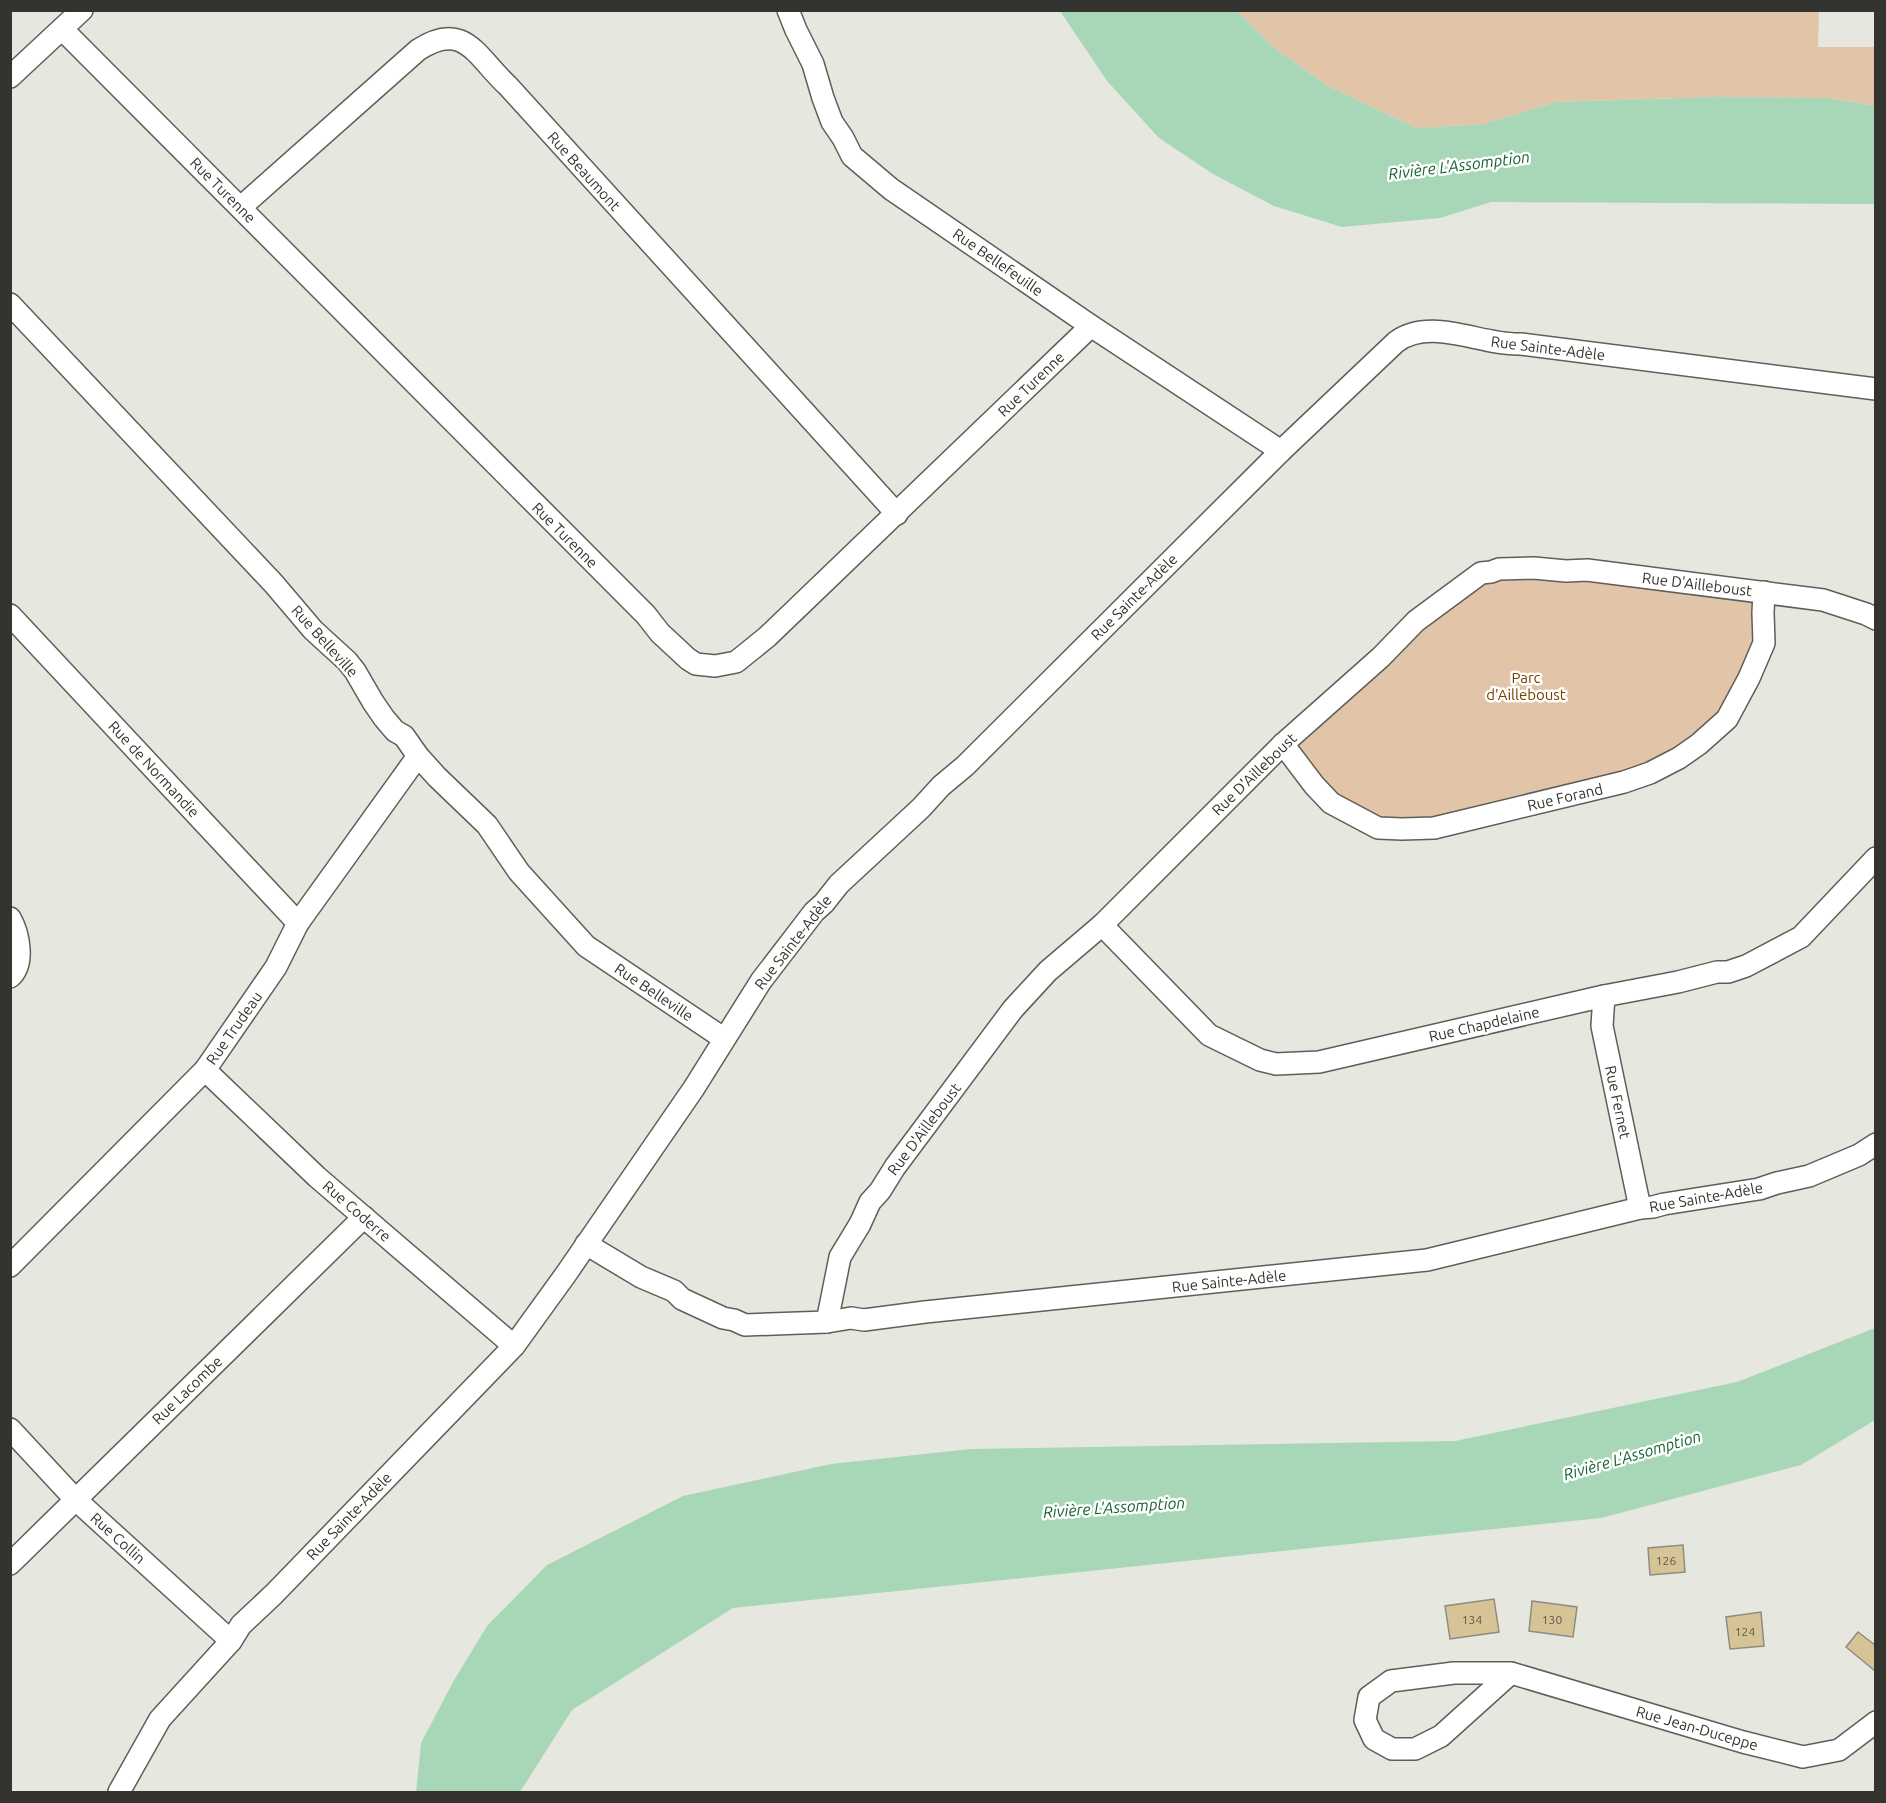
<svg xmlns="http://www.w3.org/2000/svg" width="1886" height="1803" viewBox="0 0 1886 1803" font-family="Ubuntu,sans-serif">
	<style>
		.green { fill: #e2c5a9 }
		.water { fill: #a8d7b8 }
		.building { fill: #d7c496; stroke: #8e8b85; stroke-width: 1.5 }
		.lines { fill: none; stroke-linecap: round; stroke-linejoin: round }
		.minor-casing { stroke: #5e5f58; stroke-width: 24 }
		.minor { stroke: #fff; stroke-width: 21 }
		.labels { text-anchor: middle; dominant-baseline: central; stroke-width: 5; stroke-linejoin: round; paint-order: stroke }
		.number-label { font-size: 12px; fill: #5c574a }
		.street-label { font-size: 15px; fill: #333330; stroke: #fffffe }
		.park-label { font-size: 15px; fill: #714200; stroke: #fffffe }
		.water-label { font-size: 16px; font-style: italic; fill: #19613b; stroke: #fffffe }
	</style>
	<rect width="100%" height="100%" fill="#e6e7df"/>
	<!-- green -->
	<g class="green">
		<polygon points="1237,11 1819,11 1818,47 1875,47 1875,106 1828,98 1714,97 1556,102 1484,124 1416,128 1328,86 1274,48"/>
		<polygon points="1481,573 1764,592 1749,678 1679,758 1402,829 1331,803 1283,744"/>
	</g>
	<!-- water -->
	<g class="water">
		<polygon points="1060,11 1237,11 1274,48 1328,86 1416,128 1484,124 1556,102 1714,97 1828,98 1875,106 1875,204 1491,202 1440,218 1342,227 1274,206 1213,174 1159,138 1107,81"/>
		<polygon points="1875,1328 1875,1420 1801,1465 1601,1518 733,1608 572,1710 520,1792 416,1792 421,1743 453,1682 487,1626 547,1565 683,1496 831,1464 971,1449 1455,1441 1737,1382"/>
	</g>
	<!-- building -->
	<g class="building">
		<polygon points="1683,1545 1685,1572 1650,1575 1648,1548"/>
		<polygon points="1494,1599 1499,1632 1450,1639 1445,1606"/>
		<polygon points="1532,1601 1577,1607 1573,1637 1529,1631"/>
		<polygon points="1761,1612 1764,1646 1730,1649 1726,1617"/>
		<polygon points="1858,1632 1875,1645 1875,1671 1846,1647"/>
	</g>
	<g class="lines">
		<defs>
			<g id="minor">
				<polyline points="788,10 796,30 813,64 823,98 832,122 843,138 852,156 891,189 1091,326 1281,451"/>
				<polyline points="62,29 646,615 660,633 688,659 696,664 715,666 736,662 767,637 1091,326"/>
				<polyline points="10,77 82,10"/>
				<path d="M241 207 418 50C465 19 477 58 508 86L897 514"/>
				<polyline points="10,304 274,584 313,630 347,661 355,671 373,702 384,718 395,731 404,736 418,756 437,777 487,825 519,872 586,946 723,1038"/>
				<polyline points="10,615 298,923"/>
				<polyline points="1283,744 1314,785 1331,803 1378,828 1402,829 1434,828 1624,782 1650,773 1679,758 1699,744 1727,719 1749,678 1764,643 1763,613 1764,592"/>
				<path d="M10 918C19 934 25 964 10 977"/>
				<polyline points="1102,925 1209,1035 1260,1060 1276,1064 1319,1062 1604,996 1678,982 1717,972 1728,972 1746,966 1801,937 1876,858"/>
				<polyline points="1604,996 1602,1026 1640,1208"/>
				<polyline points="205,1070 317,1177 514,1346"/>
				<polyline points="586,1244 641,1277 674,1291 682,1299 723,1318 734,1320 745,1325 827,1322 851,1318 864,1320 925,1312 1427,1260 1640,1208 1653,1207 1664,1204 1759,1189 1777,1183 1809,1176 1859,1155 1876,1144"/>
				<polyline points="10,1266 205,1070 276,967 298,923 418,756"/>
				<polyline points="827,1322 840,1257 860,1224 870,1202 880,1191 895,1167 1013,1009 1048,971 1102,925 1283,744 1381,657 1416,621 1481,573 1491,572 1499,569 1534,568 1566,571 1587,570 1823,600 1866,614 1876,619"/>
				<polyline points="10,1429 75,1499 231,1641"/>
				<polyline points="10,1564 364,1217"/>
				<polyline points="1511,1673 1441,1736 1415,1749 1392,1749 1374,1739 1365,1720 1369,1697 1391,1681 1454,1673 1511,1673 1743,1742 1803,1757 1839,1750 1876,1722"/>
				<path d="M119 1792 160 1719 231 1641 241 1625 274 1594 514 1346 566 1274 694 1088 761 981 814 912 824 903 839 884 921 808 941 786 965 766 1281 451 1396 342C1431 316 1482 346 1521 344L1876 389"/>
			</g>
		</defs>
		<!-- minor casing -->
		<use href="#minor" class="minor-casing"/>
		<!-- minor -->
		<use href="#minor" class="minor"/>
	</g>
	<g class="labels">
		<!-- number labels -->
		<g class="number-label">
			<text x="1666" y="1560">126</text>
			<text x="1472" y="1619">134</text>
			<text x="1552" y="1619">130</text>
			<text x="1745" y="1631">124</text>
		</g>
		<!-- street labels -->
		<g class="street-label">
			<text transform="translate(584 171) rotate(48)">Rue Beaumont</text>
			<text transform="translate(223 190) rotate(45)">Rue Turenne</text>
			<text transform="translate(998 262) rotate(35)">Rue Bellefeuille</text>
			<text transform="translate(1548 348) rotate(7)">Rue Sainte-Adèle</text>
			<text transform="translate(1031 384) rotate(-44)">Rue Turenne</text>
			<text transform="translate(565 535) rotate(45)">Rue Turenne</text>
			<text transform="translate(1697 584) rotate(7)">Rue D'Ailleboust</text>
			<text transform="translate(1134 597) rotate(-45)">Rue Sainte-Adèle</text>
			<text transform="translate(325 641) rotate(48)">Rue Belleville</text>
			<text transform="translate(154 769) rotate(47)">Rue de Normandie</text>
			<text transform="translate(1254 774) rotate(-44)">Rue D'Ailleboust</text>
			<text transform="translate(1565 797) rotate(-13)">Rue Forand</text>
			<text transform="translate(793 942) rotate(-52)">Rue Sainte-Adèle</text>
			<text transform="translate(654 992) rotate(34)">Rue Belleville</text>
			<text transform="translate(1484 1024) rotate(-13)">Rue Chapdelaine</text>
			<text transform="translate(234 1028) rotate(-55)">Rue Trudeau</text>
			<text transform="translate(1618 1102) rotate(78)">Rue Fernet</text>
			<text transform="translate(924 1129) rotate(-53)">Rue D'Ailleboust</text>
			<text transform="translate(1706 1197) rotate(-10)">Rue Sainte-Adèle</text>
			<text transform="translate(357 1211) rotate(41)">Rue Coderre</text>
			<text transform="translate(1229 1281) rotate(-6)">Rue Sainte-Adèle</text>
			<text transform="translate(187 1390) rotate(-44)">Rue Lacombe</text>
			<text transform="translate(349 1516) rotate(-46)">Rue Sainte-Adèle</text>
			<text transform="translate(118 1538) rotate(42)">Rue Collin</text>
			<text transform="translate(1697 1728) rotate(16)">Rue Jean-Duceppe</text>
		</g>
		<!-- park labels -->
		<g class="park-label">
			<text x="1526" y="677">Parc<tspan x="1526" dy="17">d'Ailleboust</tspan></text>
		</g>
		<!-- water labels -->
		<g class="water-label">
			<text transform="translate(1459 165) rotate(-7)">Rivière L'Assomption</text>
			<text transform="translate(1632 1455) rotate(-16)">Rivière L'Assomption</text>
			<text transform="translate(1114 1507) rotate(-4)">Rivière L'Assomption</text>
		</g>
	</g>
	<!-- border -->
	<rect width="1886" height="1803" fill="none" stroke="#333330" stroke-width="24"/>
</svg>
